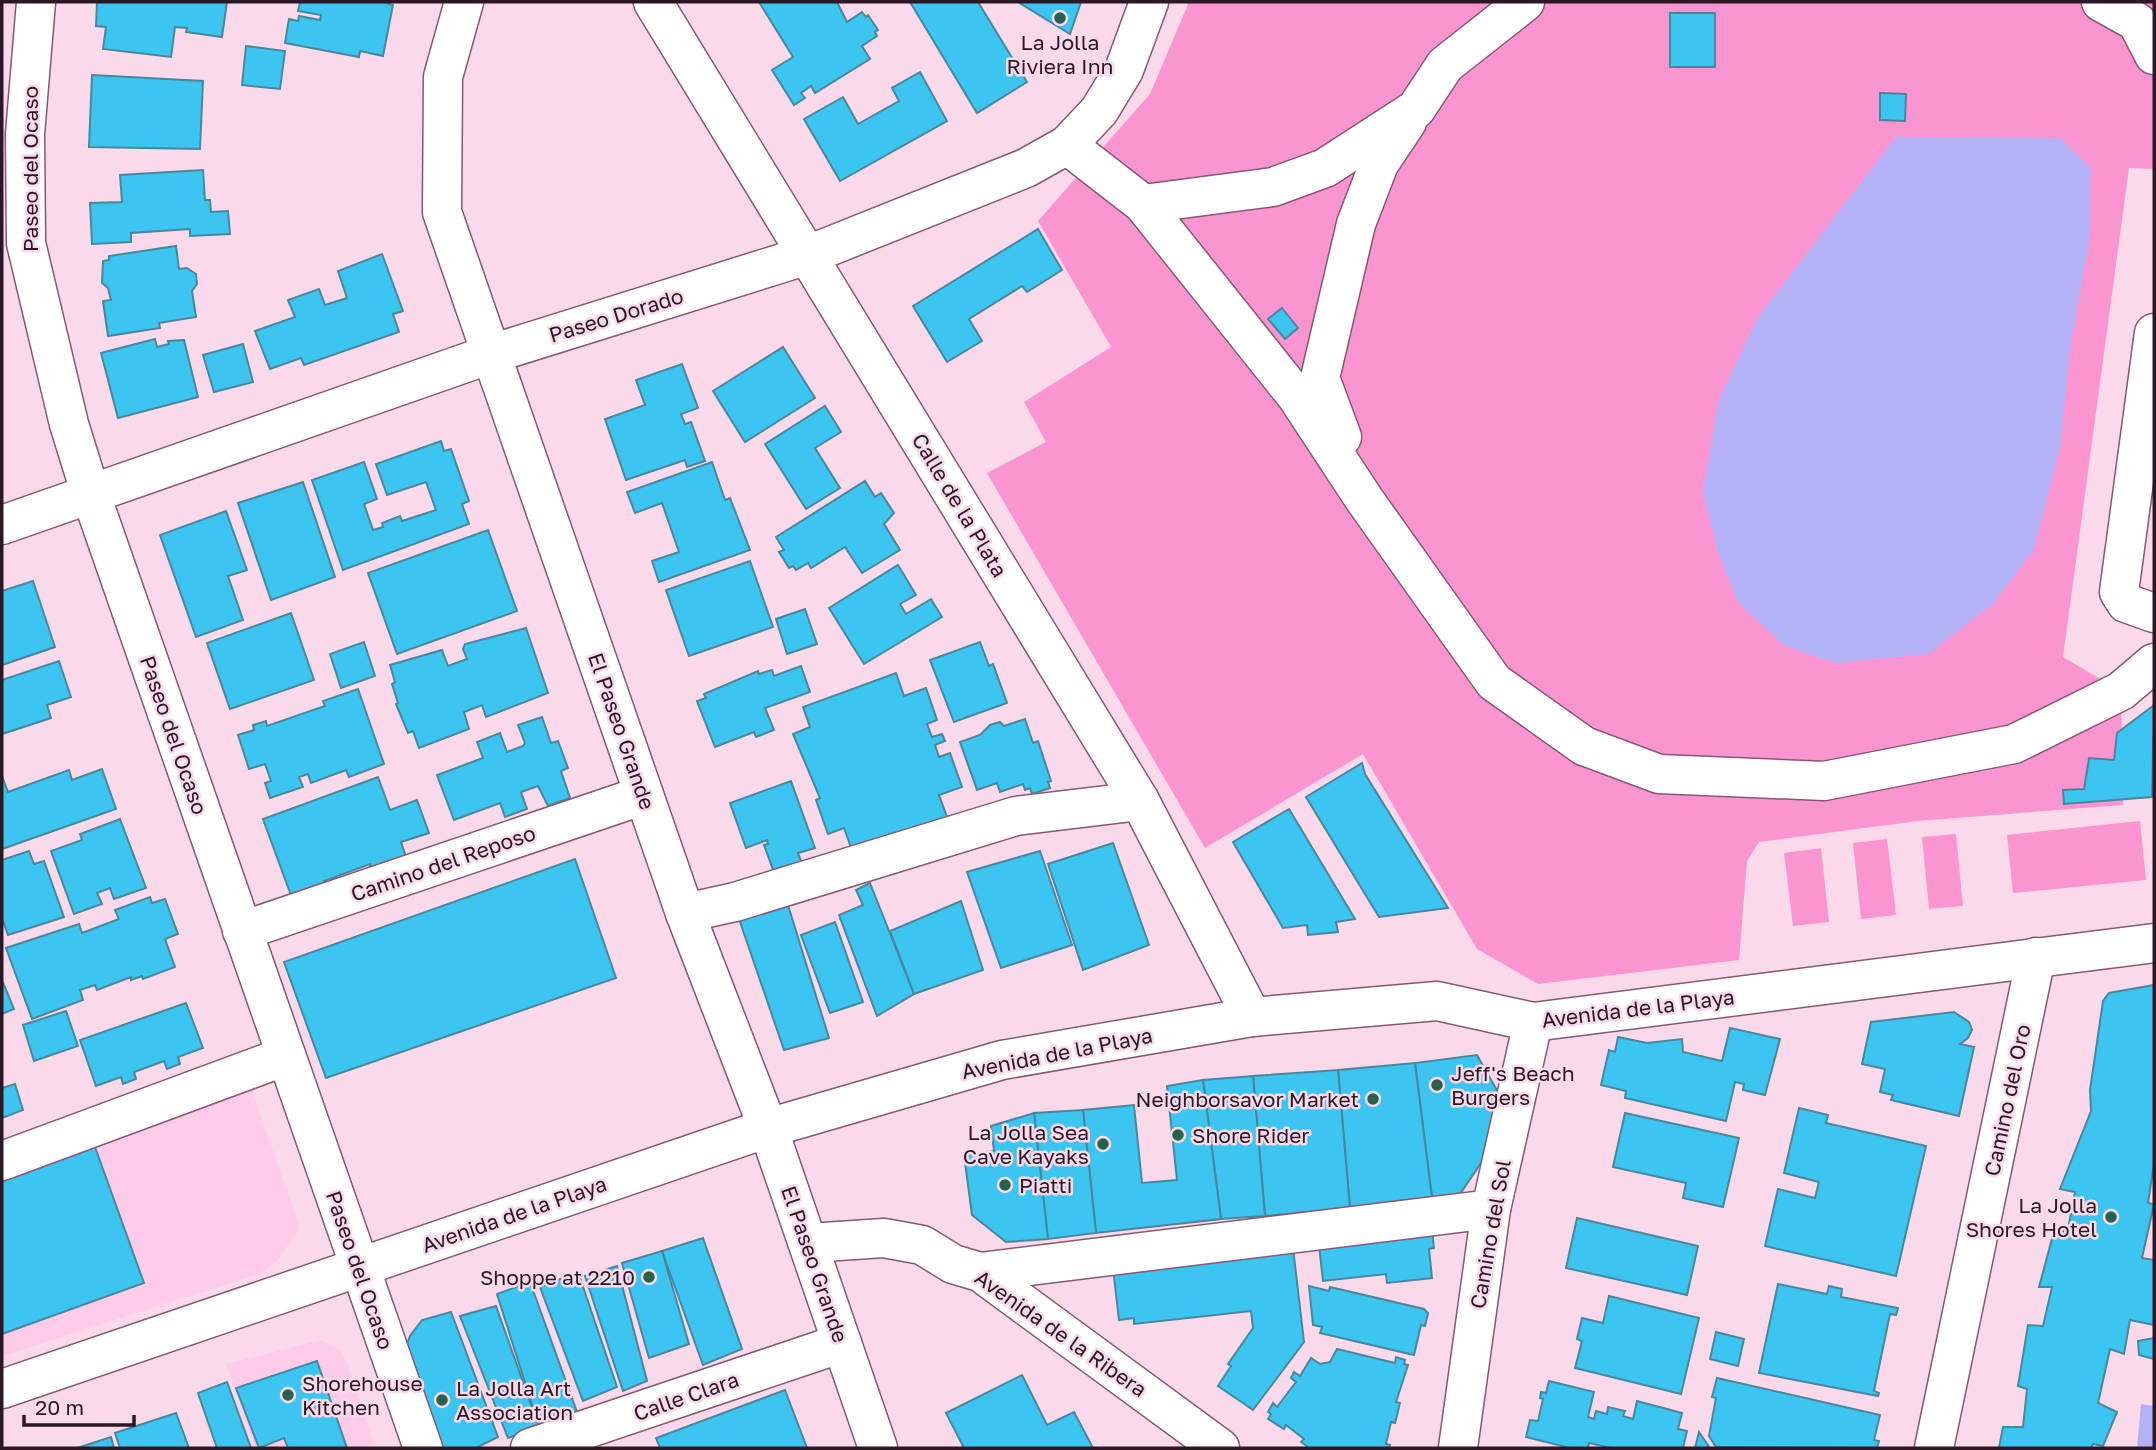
<svg xmlns="http://www.w3.org/2000/svg" width="2156" height="1450" viewBox="0 0 2156 1450" font-family="'Golos Text',sans-serif">
	<style>
		.built { fill: #fecce8 }
		.green { fill: #fa95d1 }
		.water { fill: #b3b2f7 }
		.building { fill: #3cc5f0; stroke: #49879d; stroke-width: 2 }
		.lines { fill: none; stroke-linecap: round; stroke-linejoin: round }
		.minor-casing { stroke: #875873; stroke-width: 41 }
		.minor { stroke: #fff; stroke-width: 38 }
		.poi-dot { fill: #29624a; stroke: #fad9eb; stroke-width: 2.5 }
		.labels { text-anchor: middle; dominant-baseline: central; stroke-width: 5; stroke-linejoin: round; paint-order: stroke }
		.poi-label { font-size: 21px; fill: #2c1824; stroke: #fad9eb; text-anchor: start }
		.street-label { font-size: 21px; fill: #2c1824; stroke: #fad9eb }
	</style>
	<rect width="100%" height="100%" fill="#fad9eb"/>
	<!-- built -->
	<g class="built">
		<polygon points="251,1088 300,1228 277,1261 262,1273 2,1356 2,1176"/>
		<polygon points="321,1340 340,1350 346,1361 375,1448 256,1448 226,1364"/>
	</g>
	<!-- green -->
	<g class="green">
		<polygon points="1189,2 2154,2 2154,169 2129,168 2063,657 2121,691 2123,805 1918,821 1759,842 1747,861 1739,960 1538,984 1477,949 1363,754 1205,848 987,473 1046,442 1024,402 1111,347 1038,221 1150,94"/>
		<polygon points="2140,821 2146,880 2013,893 2007,835"/>
		<polygon points="1956,834 1963,906 1929,909 1922,837"/>
		<polygon points="1887,839 1896,915 1861,919 1853,843"/>
		<polygon points="1821,848 1829,922 1793,926 1784,853"/>
	</g>
	<!-- water -->
	<g class="water">
		<polygon points="1896,137 2060,138 2091,168 2090,236 2071,343 2060,448 2034,549 1993,604 1928,654 1835,663 1785,646 1738,602 1718,553 1703,492 1719,399 1758,317"/>
		<polygon points="2141,1404 2154,1406 2154,1448 2137,1448"/>
	</g>
	<!-- building -->
	<g class="building">
		<polygon points="97,2 227,2 222,37 186,32 187,28 175,27 171,57 103,49 106,27 96,26"/>
		<polygon points="300,2 382,2 393,5 383,56 360,51 359,57 285,43 289,19 298,21 299,16 320,20 321,15 298,11"/>
		<polygon points="759,2 837,2 847,22 862,12 866,17 868,15 878,30 875,32 877,36 862,46 870,59 815,93 811,86 801,93 805,98 794,105 772,70 793,57"/>
		<polygon points="910,2 978,2 1027,82 977,113"/>
		<polygon points="1018,2 1081,2 1070,34"/>
		<rect x="1670" y="13" width="45" height="54"/>
		<polygon points="246,46 285,51 280,89 242,85"/>
		<polygon points="920,72 947,121 840,181 804,119 843,97 858,124 899,101 892,88"/>
		<polygon points="92,75 203,81 200,149 89,147"/>
		<polygon points="1880,93 1906,94 1905,121 1880,120"/>
		<polygon points="203,170 205,200 210,200 211,212 228,211 230,234 190,236 190,229 131,233 131,242 92,244 90,203 122,202 120,175"/>
		<polygon points="1038,229 1062,270 1027,292 1022,286 969,319 982,341 947,362 913,306"/>
		<polygon points="176,246 179,269 187,268 196,274 197,284 192,291 196,317 159,323 160,328 108,336 103,301 111,300 108,288 102,283 103,261 109,260 109,256"/>
		<polygon points="382,254 403,311 393,314 399,332 304,365 301,358 270,369 255,331 295,317 288,300 319,289 325,305 347,298 338,271"/>
		<polygon points="1282,308 1298,328 1285,339 1268,319"/>
		<polygon points="155,339 157,347 169,344 168,341 184,340 198,397 118,418 101,353"/>
		<polygon points="243,344 253,382 214,392 203,355"/>
		<polygon points="783,347 815,398 745,442 713,391"/>
		<polygon points="682,364 698,408 681,414 685,424 691,422 705,461 687,467 685,460 626,480 605,419 645,405 636,380"/>
		<polygon points="825,406 841,432 815,448 840,488 806,509 765,444"/>
		<polygon points="441,441 444,451 451,449 469,501 462,504 469,524 343,570 312,480 364,462 377,499 364,504 373,530 383,527 382,523 400,516 402,521 436,510 426,482 387,495 376,464"/>
		<polygon points="712,462 725,500 730,498 750,550 659,582 652,561 679,552 662,503 635,513 627,492"/>
		<polygon points="865,481 875,497 881,493 894,513 884,524 900,550 862,573 845,547 811,568 808,563 796,570 793,566 789,568 779,552 784,550 776,537"/>
		<polygon points="303,482 335,577 271,600 238,503"/>
		<polygon points="226,511 247,570 228,576 243,620 196,637 160,535"/>
		<polygon points="488,530 517,611 397,654 368,573"/>
		<polygon points="750,561 773,627 689,656 666,590"/>
		<polygon points="898,565 916,595 900,604 906,614 931,599 942,617 864,664 829,608"/>
		<polygon points="33,581 55,647 2,665 2,591"/>
		<polygon points="805,609 817,644 787,654 776,619"/>
		<polygon points="291,613 314,680 230,709 207,643"/>
		<polygon points="526,628 548,693 486,717 482,705 464,712 469,729 419,748 413,731 408,733 396,704 398,703 392,684 395,682 390,665 442,650 448,666 467,659 463,649 465,644"/>
		<polygon points="364,642 375,676 341,688 330,654"/>
		<polygon points="980,642 989,666 993,664 1007,703 954,722 930,660"/>
		<polygon points="59,661 71,697 47,705 51,718 2,734 2,680"/>
		<polygon points="801,666 810,692 765,708 774,730 756,737 754,732 715,747 697,701 706,698 704,694 758,671 759,674 772,670 774,676"/>
		<polygon points="896,673 904,696 926,688 937,720 927,724 932,737 942,734 945,741 935,745 939,757 950,753 962,787 939,795 947,817 852,850 844,828 828,834 816,800 820,798 793,734 810,727 803,707"/>
		<polygon points="358,689 384,764 349,777 346,770 311,783 308,774 299,777 303,787 270,798 265,783 271,781 265,764 249,769 238,735 254,730 253,725 266,721 267,726 325,706 323,701"/>
		<polygon points="2154,705 2152,797 2064,804 2063,790 2084,789 2089,758 2114,760 2117,733"/>
		<polygon points="542,717 551,743 558,741 568,768 561,771 570,798 548,806 538,786 521,792 527,809 505,817 500,803 454,820 437,775 483,758 477,742 500,733 507,752 523,746 525,743 518,725"/>
		<polygon points="1025,719 1033,743 1038,741 1051,781 1048,782 1050,788 1032,794 1030,788 1025,790 1023,784 1000,792 997,783 977,790 960,742 980,735 990,725 1000,722 1004,726"/>
		<polygon points="1362,763 1365,774 1448,908 1379,917 1306,797"/>
		<polygon points="102,769 116,809 2,849 2,776 8,792 69,770 72,780"/>
		<polygon points="378,777 390,810 417,800 429,833 401,842 406,857 371,870 370,864 324,881 326,885 292,898 263,819"/>
		<polygon points="791,781 815,848 798,853 803,866 775,875 764,845 768,844 767,840 746,848 730,803"/>
		<polygon points="1289,809 1355,919 1336,922 1338,932 1308,935 1307,925 1283,928 1233,842"/>
		<polygon points="120,819 146,888 114,899 110,888 97,893 102,904 74,914 51,851 82,840 80,834"/>
		<polygon points="1113,843 1149,945 1083,970 1048,864"/>
		<polygon points="29,851 34,864 44,861 64,917 8,935 2,918 2,860"/>
		<polygon points="1040,851 1072,945 1001,968 967,872"/>
		<polygon points="575,859 616,978 326,1078 284,962"/>
		<polygon points="870,883 914,994 877,1016 839,915 863,905 856,890"/>
		<polygon points="150,897 152,903 165,899 178,934 165,939 175,967 143,979 142,976 131,980 131,977 97,990 95,985 80,990 83,1000 32,1019 6,948 79,924 82,933 119,919 115,910"/>
		<polygon points="961,901 983,970 914,994 890,931"/>
		<polygon points="788,905 829,1038 784,1050 738,916"/>
		<polygon points="835,922 863,1002 830,1013 801,935"/>
		<polygon points="2,980 14,1009 2,1014"/>
		<polygon points="2154,985 2154,1164 2148,1203 2154,1204 2142,1258 2154,1260 2154,1325 2130,1320 2124,1354 2110,1349 2098,1403 2117,1412 2103,1446 2093,1444 2091,1448 1999,1448 2003,1427 2023,1427 2027,1389 2018,1386 2028,1325 2043,1326 2052,1287 2039,1287 2053,1235 2068,1229 2075,1192 2060,1189 2091,1111 2090,1090 2103,1001 2109,993"/>
		<polygon points="186,1003 203,1048 178,1057 180,1064 167,1069 164,1061 134,1072 136,1079 123,1084 121,1077 96,1086 80,1040"/>
		<polygon points="66,1011 78,1046 34,1061 23,1025"/>
		<polygon points="1954,1012 1969,1022 1972,1030 1968,1038 1960,1044 1974,1047 1959,1116 1891,1100 1893,1095 1880,1092 1885,1069 1862,1064 1871,1022"/>
		<polygon points="1730,1028 1780,1039 1765,1095 1743,1090 1744,1084 1735,1082 1726,1121 1625,1098 1626,1091 1601,1085 1609,1050 1615,1052 1618,1037 1647,1043 1682,1039 1683,1052 1722,1061"/>
		<polygon points="1477,1055 1499,1094 1489,1151 1460,1194 1432,1198 1415,1063"/>
		<polygon points="1415,1063 1432,1198 1350,1208 1338,1070"/>
		<polygon points="1338,1070 1350,1208 1265,1216 1253,1076"/>
		<polygon points="1253,1076 1265,1216 1221,1219 1203,1080"/>
		<polygon points="1203,1080 1221,1219 1096,1233 1083,1110 1134,1105 1142,1183 1177,1180 1167,1086"/>
		<polygon points="15,1084 23,1110 2,1118 2,1088"/>
		<polygon points="1799,1108 1828,1115 1826,1123 1926,1146 1896,1276 1765,1246 1778,1189 1815,1198 1819,1182 1784,1173"/>
		<polygon points="1083,1110 1096,1233 1048,1239 1034,1113"/>
		<polygon points="1034,1113 1048,1239 1006,1242 972,1215 964,1155 994,1151 991,1126"/>
		<polygon points="1625,1113 1739,1138 1723,1207 1683,1198 1686,1183 1613,1167"/>
		<polygon points="95,1147 144,1283 2,1334 2,1181"/>
		<polygon points="1577,1218 1698,1246 1687,1295 1566,1268"/>
		<polygon points="1432,1231 1434,1248 1429,1249 1432,1278 1387,1283 1386,1274 1323,1281 1319,1245"/>
		<polygon points="703,1238 742,1349 703,1365 662,1251"/>
		<polygon points="1293,1248 1304,1342 1253,1410 1218,1386 1231,1366 1228,1364 1253,1328 1251,1311 1134,1324 1134,1318 1119,1320 1113,1268"/>
		<polygon points="662,1251 689,1344 649,1358 622,1263"/>
		<polygon points="617,1266 647,1381 623,1391 585,1276"/>
		<polygon points="578,1272 617,1387 583,1401 540,1287"/>
		<polygon points="530,1282 577,1412 539,1427 497,1294"/>
		<polygon points="1778,1284 1827,1294 1829,1286 1842,1289 1841,1297 1898,1308 1896,1315 1890,1314 1874,1391 1879,1393 1878,1396 1759,1373"/>
		<polygon points="1309,1286 1329,1291 1330,1287 1424,1309 1428,1313 1425,1326 1421,1325 1414,1355 1320,1333 1322,1327 1313,1325"/>
		<polygon points="1609,1296 1699,1318 1681,1394 1575,1368 1582,1341 1577,1339 1582,1318 1603,1323"/>
		<polygon points="496,1306 539,1427 508,1438 460,1316"/>
		<polygon points="451,1312 498,1437 476,1448 438,1448 404,1353 410,1336 422,1320"/>
		<polygon points="1716,1332 1744,1339 1738,1366 1710,1359"/>
		<polygon points="2154,1338 2154,1359 2139,1355 2138,1341"/>
		<polygon points="1337,1349 1395,1363 1396,1357 1405,1360 1404,1364 1408,1365 1396,1402 1400,1403 1395,1423 1391,1422 1386,1444 1390,1445 1389,1448 1309,1448 1301,1442 1304,1439 1286,1425 1284,1429 1268,1419 1271,1414 1268,1412 1273,1403 1277,1407 1296,1382 1291,1378 1294,1372 1300,1376 1311,1358 1320,1364 1330,1362"/>
		<polygon points="317,1361 347,1448 288,1448 284,1438 259,1448 236,1388"/>
		<polygon points="1022,1375 1047,1425 1074,1412 1093,1448 964,1448 946,1413"/>
		<polygon points="1717,1378 1880,1415 1874,1440 1879,1441 1877,1448 1716,1447 1709,1436 1716,1398 1712,1397"/>
		<polygon points="1549,1381 1594,1392 1588,1417 1594,1419 1596,1411 1607,1414 1608,1407 1625,1411 1623,1416 1633,1419 1637,1401 1682,1413 1678,1429 1687,1431 1683,1448 1611,1448 1589,1443 1588,1448 1570,1448 1526,1437 1530,1420 1538,1421 1543,1399 1540,1398 1541,1392 1546,1393"/>
		<polygon points="227,1382 251,1448 217,1448 198,1393"/>
		<polygon points="785,1390 807,1448 660,1448 656,1438"/>
		<polygon points="176,1413 189,1448 120,1448 115,1433"/>
		<polygon points="1699,1432 1710,1448 1695,1448"/>
		<polygon points="111,1437 114,1448 77,1448"/>
	</g>
	<g class="lines">
		<defs>
			<g id="minor">
				<polyline points="36,2 25,134 26,243 69,424 91,495 423,1448"/>
				<polyline points="464,2 443,77 442,212 685,913 768,1128 878,1448"/>
				<polyline points="653,2 1140,801 1252,1017"/>
				<polyline points="2101,2 2137,22 2154,55"/>
				<polyline points="1067,145 1143,204 1297,397 1364,499 1494,682 1584,746 1659,774 1824,781 2014,744 2121,691 2154,663"/>
				<polyline points="1143,204 1273,187 1325,168 1416,109 1445,65 1525,2"/>
				<polyline points="2154,333 2119,592 2126,603 2154,613"/>
				<polyline points="1342,437 1320,378 1356,224 1379,164 1407,122"/>
				<polyline points="2,525 491,354 808,255 1026,168 1067,145 1099,111 1124,70 1149,2"/>
				<polyline points="685,913 735,902 1016,816 1140,801"/>
				<polyline points="242,931 644,795"/>
				<polyline points="2,1161 286,1056"/>
				<polyline points="808,1243 884,1238 922,1245 953,1264 980,1272 1220,1448"/>
				<polyline points="980,1272 1491,1209"/>
				<polyline points="2,1389 768,1128 1002,1060 1252,1017 1437,1001 1533,1022 2154,943"/>
				<polyline points="530,1448 842,1343"/>
				<polyline points="1458,1448 1491,1209 1533,1022"/>
				<polyline points="1934,1448 2036,957"/>
			</g>
		</defs>
		<!-- minor casing -->
		<use href="#minor" class="minor-casing"/>
		<!-- minor -->
		<use href="#minor" class="minor"/>
	</g>
	<!-- markers -->
	<g class="poi-dot">
		<circle cx="1060" cy="18" r="7"/>
		<circle cx="1437" cy="1085" r="7"/>
		<circle cx="1373" cy="1099" r="7"/>
		<circle cx="1178" cy="1135" r="7"/>
		<circle cx="1103" cy="1144" r="7"/>
		<circle cx="1005" cy="1185" r="7"/>
		<circle cx="2111" cy="1217" r="7"/>
		<circle cx="649" cy="1277" r="7"/>
		<circle cx="288" cy="1395" r="7"/>
		<circle cx="442" cy="1400" r="7"/>
	</g>
	<g class="labels">
		<!-- poi labels -->
		<g class="poi-label">
			<text x="1060" y="42" text-anchor="middle">La Jolla<tspan x="1060" dy="24">Riviera Inn</tspan></text>
			<text x="1451" y="1073">Jeff's Beach<tspan x="1451" dy="24">Burgers</tspan></text>
			<text x="1359" y="1099" text-anchor="end">Neighborsavor Market</text>
			<text x="1089" y="1132" text-anchor="end">La Jolla Sea<tspan x="1089" dy="24">Cave Kayaks</tspan></text>
			<text x="1192" y="1135">Shore Rider</text>
			<text x="1019" y="1185">Piatti</text>
			<text x="2097" y="1205" text-anchor="end">La Jolla<tspan x="2097" dy="24">Shores Hotel</tspan></text>
			<text x="635" y="1277" text-anchor="end">Shoppe at 2210</text>
			<text x="302" y="1383">Shorehouse<tspan x="302" dy="24">Kitchen</tspan></text>
			<text x="456" y="1388">La Jolla Art<tspan x="456" dy="24">Association</tspan></text>
		</g>
		<!-- street labels -->
		<g class="street-label">
			<text transform="translate(30 169) rotate(-90)">Paseo del Ocaso</text>
			<text transform="translate(616 315) rotate(-17)">Paseo Dorado</text>
			<text transform="translate(960 505) rotate(59)">Calle de la Plata</text>
			<text transform="translate(622 731) rotate(71)">El Paseo Grande</text>
			<text transform="translate(174 735) rotate(71)">Paseo del Ocaso</text>
			<text transform="translate(443 863) rotate(-19)">Camino del Reposo</text>
			<text transform="translate(1638 1008) rotate(-7)">Avenida de la Playa</text>
			<text transform="translate(1057 1053) rotate(-11)">Avenida de la Playa</text>
			<text transform="translate(2007 1100) rotate(-78)">Camino del Oro</text>
			<text transform="translate(514 1214) rotate(-19)">Avenida de la Playa</text>
			<text transform="translate(1490 1234) rotate(-80)">Camino del Sol</text>
			<text transform="translate(815 1264) rotate(71)">El Paseo Grande</text>
			<text transform="translate(360 1270) rotate(71)">Paseo del Ocaso</text>
			<text transform="translate(1061 1333) rotate(35)">Avenida de la Ribera</text>
			<text transform="translate(686 1396) rotate(-19)">Calle Clara</text>
		</g>
	</g>
	<!-- border -->
	<rect width="2156" height="1450" fill="none" stroke="#2c1824" stroke-width="7"/>
	<!-- scale -->
	<path d="M24 1415v10h110v-10" fill="none" stroke="#2c1824" stroke-width="3.5"/>
	<text x="35" y="1415" font-size="21" fill="#2c1824" stroke="#fad9eb" stroke-width="5" paint-order="stroke">20 m</text>
</svg>
